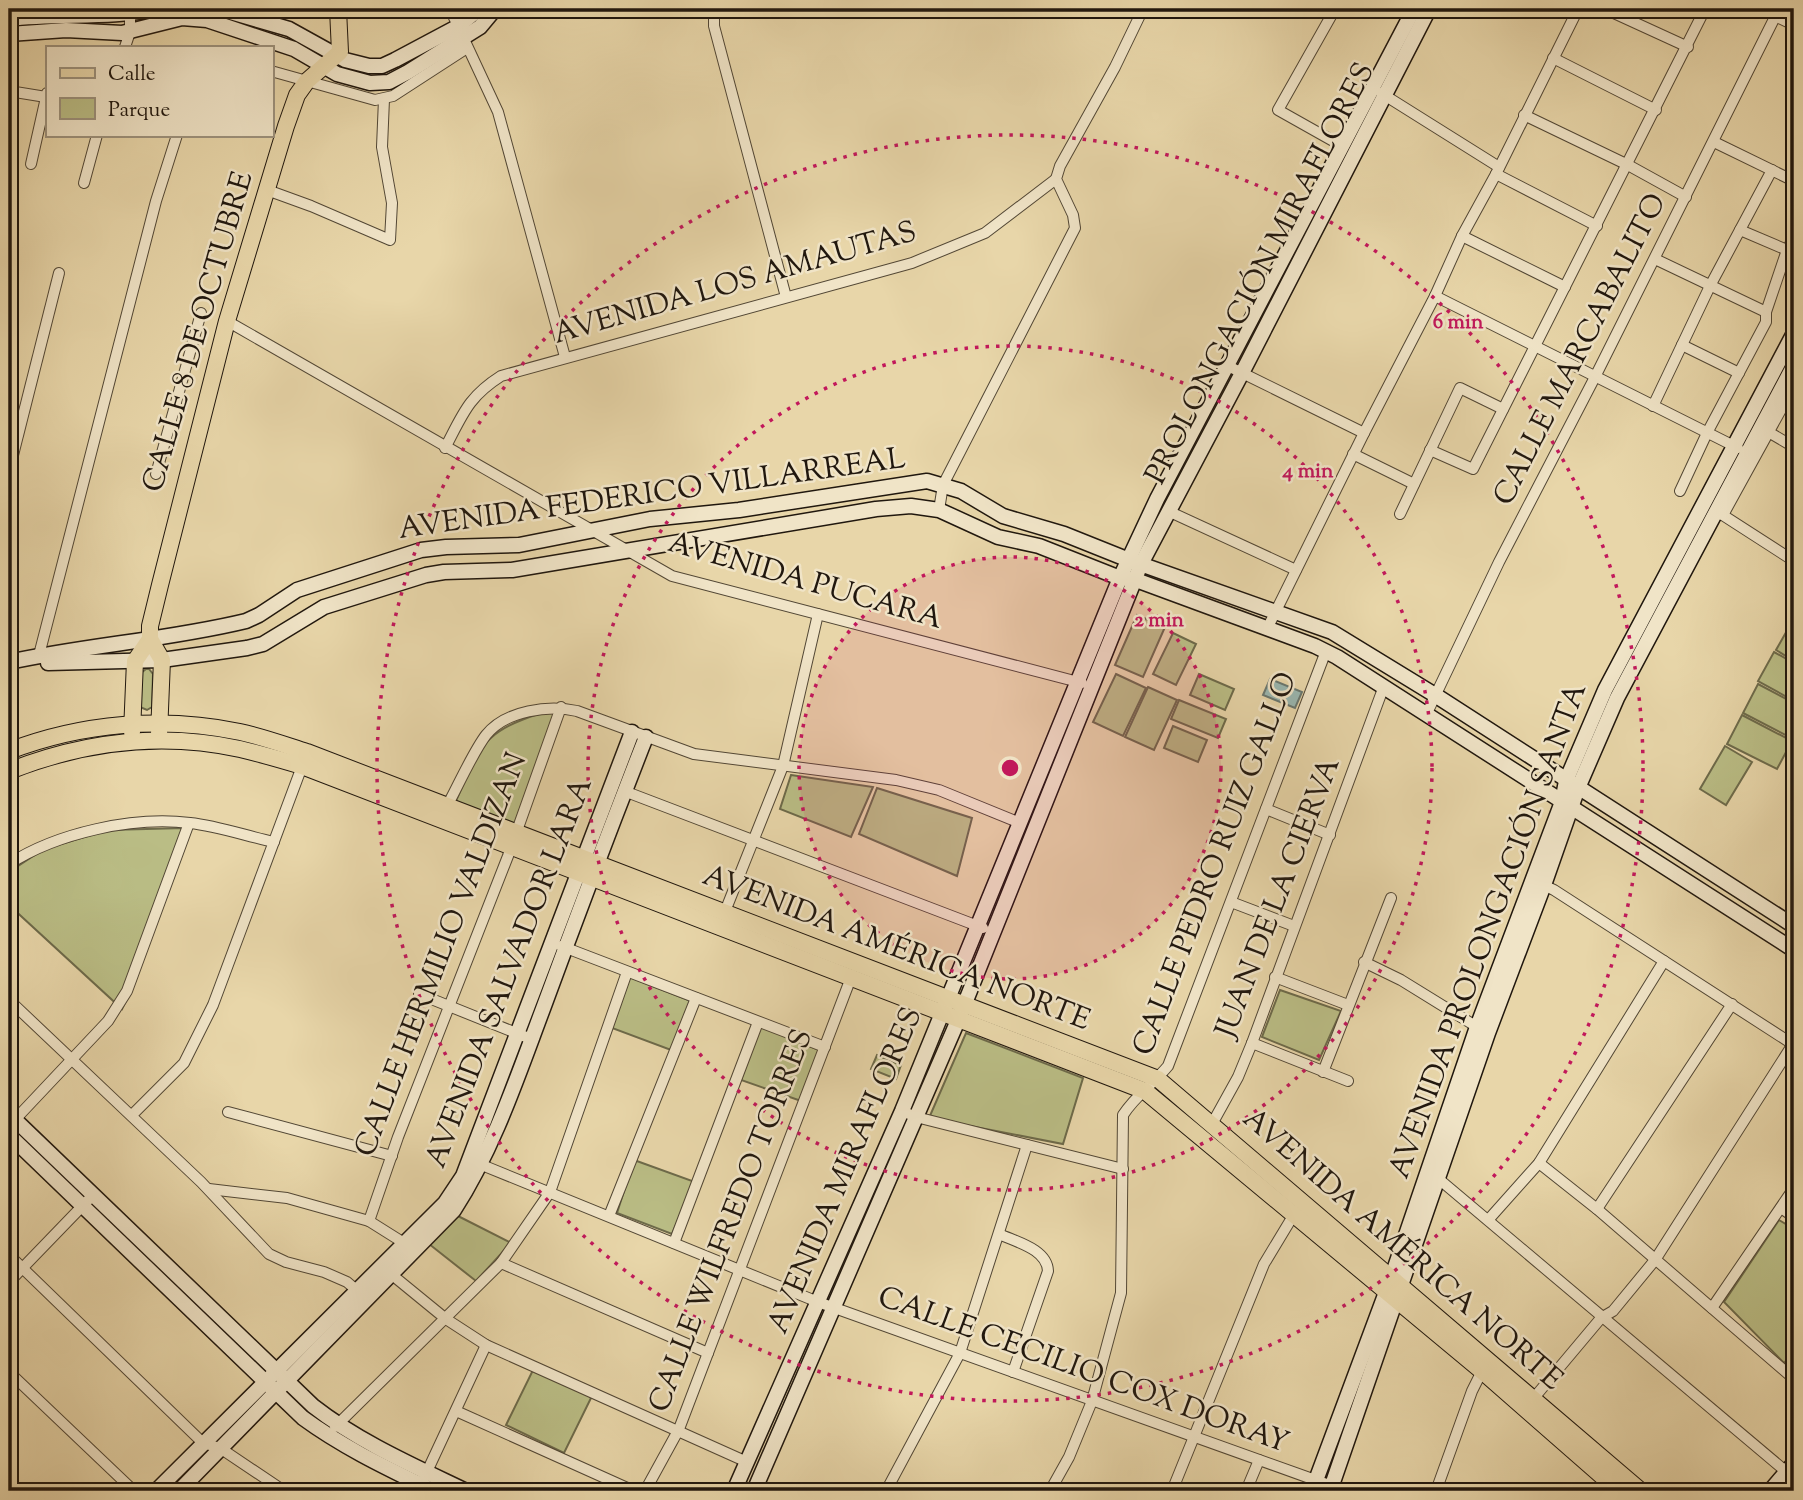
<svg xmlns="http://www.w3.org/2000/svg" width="1803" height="1500" viewBox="0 0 1803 1500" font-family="'Sorts Mill Goudy',serif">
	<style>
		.green { fill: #babd85; stroke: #6d6a4a; stroke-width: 2 }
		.water { fill: #99b7b1; stroke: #697770; stroke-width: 2 }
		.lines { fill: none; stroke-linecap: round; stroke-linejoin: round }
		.street-casing { stroke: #524735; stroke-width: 12 }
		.secondary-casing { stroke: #20170e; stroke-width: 17 }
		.primary-casing { stroke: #20170e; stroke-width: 18 }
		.street { stroke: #f0e4c7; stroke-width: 10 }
		.secondary { stroke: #f0e4c7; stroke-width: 14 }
		.primary { stroke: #e8d6a9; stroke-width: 16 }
		.ring { fill: none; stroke: #c2185b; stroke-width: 3.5; stroke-dasharray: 3.5 7 }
		.labels { text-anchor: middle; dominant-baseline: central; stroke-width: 5; stroke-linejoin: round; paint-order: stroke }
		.street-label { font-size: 30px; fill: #20170e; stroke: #f0e4c7 }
		.centre { fill: #c2185b; stroke: #f0e4c7; stroke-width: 3.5 }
		.ring-label { font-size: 21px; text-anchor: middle; font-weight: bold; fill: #c2185b; stroke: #f0e4c7; stroke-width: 5; stroke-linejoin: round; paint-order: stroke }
	</style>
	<rect width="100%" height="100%" fill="#e8d6a9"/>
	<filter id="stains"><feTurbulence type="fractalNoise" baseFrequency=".00286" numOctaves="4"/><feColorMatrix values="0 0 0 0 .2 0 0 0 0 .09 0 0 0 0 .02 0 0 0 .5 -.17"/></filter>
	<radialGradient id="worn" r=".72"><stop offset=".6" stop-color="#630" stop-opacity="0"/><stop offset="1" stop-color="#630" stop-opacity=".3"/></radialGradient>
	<!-- green -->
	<g class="green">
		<polygon points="1137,615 1165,627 1143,677 1115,665"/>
		<polygon points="1793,620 1794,621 1794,661 1776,650"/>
		<polygon points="1173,633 1196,644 1176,685 1153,674"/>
		<polygon points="1774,652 1794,663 1794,701 1758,681"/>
		<polygon points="146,669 149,669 153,674 152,707 147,710 140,707 141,673"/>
		<polygon points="1116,674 1146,688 1123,736 1093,722"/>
		<polygon points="1199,674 1234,689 1225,710 1190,695"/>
		<polygon points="1758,684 1794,703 1793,739 1743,713"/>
		<polygon points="1148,687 1177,700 1154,750 1125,737"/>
		<polygon points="1179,700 1226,719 1218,738 1171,719"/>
		<path d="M557 709 514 825 455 803C465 782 473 752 492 737 509 722 535 715 557 709Z"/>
		<polygon points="1742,715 1792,741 1777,769 1727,744"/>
		<polygon points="1173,726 1207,740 1198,762 1164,748"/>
		<polygon points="1725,746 1752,762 1726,805 1700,789"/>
		<polygon points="791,775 873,787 851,837 780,809"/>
		<polygon points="877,788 972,818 957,876 859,834"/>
		<polygon points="185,828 135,982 122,1009 9,905 9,872 44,849 108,830"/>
		<polygon points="630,977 691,1001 671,1050 612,1028"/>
		<polygon points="1280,990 1341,1011 1319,1060 1262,1037"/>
		<polygon points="760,1026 824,1052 804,1102 741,1080"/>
		<polygon points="966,1033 1083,1078 1063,1144 929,1118"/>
		<polygon points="877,1055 901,1065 896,1079 871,1069"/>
		<polygon points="634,1160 695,1182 672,1234 617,1213"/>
		<polygon points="456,1215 511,1243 476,1281 429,1244"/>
		<polygon points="1779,1220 1794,1229 1794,1353 1784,1363 1724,1302"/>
		<polygon points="534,1368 592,1396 564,1453 506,1425"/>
	</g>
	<!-- water -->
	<polygon class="water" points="1270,679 1302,692 1295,708 1263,695"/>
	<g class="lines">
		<defs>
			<g id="street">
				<polyline points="450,9 498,112 565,357"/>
				<polyline points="714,9 714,26 786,297"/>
				<polyline points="1335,9 1278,110 1342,146"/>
				<polyline points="1605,9 1688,47"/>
				<polyline points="1760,9 1794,25"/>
				<polyline points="9,23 12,33 9,61"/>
				<polyline points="125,47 130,32 130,9"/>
				<polyline points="1553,58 1656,110"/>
				<polyline points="271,71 375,100 393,96 467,48"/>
				<polyline points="9,91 46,97"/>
				<polyline points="1381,93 1499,167"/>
				<polyline points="1524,115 1628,165 1686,197"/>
				<polyline points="1714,142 1794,181"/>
				<polyline points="31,164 47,93"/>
				<polyline points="1496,174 1597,226"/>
				<polyline points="84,183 97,135"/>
				<polyline points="267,190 311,206 390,240 392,203 382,147 384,99"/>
				<polyline points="1740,230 1787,250"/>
				<polyline points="1462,236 1565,287"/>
				<polyline points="1655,259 1766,312"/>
				<polyline points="1435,296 1738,448"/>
				<polyline points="227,321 672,576 1082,683"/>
				<polyline points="1682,345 1739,373"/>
				<polyline points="1228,366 1364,433"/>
				<polyline points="1653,406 1710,286 1772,170"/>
				<polyline points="1765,430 1794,447"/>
				<path d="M445 448C463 414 468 397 501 376L912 263 985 233 1056 179"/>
				<polyline points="1430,450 1473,469 1705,9"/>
				<polyline points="1353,454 1414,484"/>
				<polyline points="9,471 59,273"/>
				<polyline points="156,474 201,313"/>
				<polyline points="1680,491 1707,433 1766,322 1766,312 1787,250 1794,237"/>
				<polyline points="939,510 943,485 1075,228 1073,215 1056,179 1060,166 1115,67 1143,9"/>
				<polyline points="1168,511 1296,570"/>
				<polyline points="1718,512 1794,561"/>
				<polyline points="1400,514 1460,388 1503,409"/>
				<polyline points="1723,515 1794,386"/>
				<polyline points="1267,629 1364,433 1435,296 1462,236 1496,174 1578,9"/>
				<polyline points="39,655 156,201 177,135"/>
				<polyline points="1427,713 1499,562 1595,377 1779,9"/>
				<polyline points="624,791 983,928"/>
				<path d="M447 806C458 786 473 752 486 735 506 710 549 705 577 711L694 754 896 780 939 790 1020 823"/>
				<polyline points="1266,809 1330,835"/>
				<path d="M9 864C57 833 133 816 190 823 218 826 246 836 274 842"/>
				<polyline points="1541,884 1554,890 1794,1045"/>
				<polyline points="1231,902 1294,926"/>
				<polyline points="724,914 783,766 818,614"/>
				<polyline points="561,946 825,1047"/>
				<polyline points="1364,962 1401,980 1482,1030"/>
				<polyline points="1275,977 1348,1005"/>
				<polyline points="419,994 531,1039"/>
				<polyline points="9,1000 201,1182 269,1254 286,1262 324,1272 347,1282 361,1294"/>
				<polyline points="1252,1043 1348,1081"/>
				<polyline points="1323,1072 1391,898"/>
				<polyline points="902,1111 916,1117 1123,1169"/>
				<polyline points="228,1112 392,1156"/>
				<polyline points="132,1115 184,1063 213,1005 304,761"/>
				<polyline points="1212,1124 1238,1077 1252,1043 1384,686"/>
				<polyline points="9,1126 108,1021 127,991 189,823"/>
				<polyline points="477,1163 818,1302 1332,1486"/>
				<polyline points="1539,1163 1597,1209 1794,1379"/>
				<polyline points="1434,1175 1789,1474"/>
				<polyline points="209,1189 287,1198 369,1221 404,1243"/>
				<polyline points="1781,1208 1794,1217"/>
				<polyline points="1597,1209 1732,1004"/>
				<polyline points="609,1216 696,998"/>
				<polyline points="1489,1219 1539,1163 1664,961"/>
				<polyline points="369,1221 398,1137 508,856 561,707"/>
				<path d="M999 1234C1016 1242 1047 1249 1048 1271L1013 1372"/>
				<polyline points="674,1243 758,1022"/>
				<polyline points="9,1255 203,1443 220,1448 284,1491"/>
				<polyline points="501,1263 708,1353"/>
				<polyline points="391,1274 446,1319 486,1345 747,1462"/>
				<polyline points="9,1282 93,1195"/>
				<polyline points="1712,1308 1794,1188"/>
				<polyline points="9,1372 134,1491"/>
				<polyline points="1533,1399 1601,1318 1613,1311 1655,1260 1793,1044"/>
				<polyline points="456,1411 634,1491"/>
				<polyline points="335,1427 501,1263 550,1192 627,972"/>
				<polyline points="9,1486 14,1491"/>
				<polyline points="418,1491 486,1345"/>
				<polyline points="645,1491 679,1429 852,975"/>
				<polyline points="886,1491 960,1353 1027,1145"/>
				<path d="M1050 1491 1069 1457 1092 1401 1121 1293 1123 1115C1135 1096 1154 1083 1168 1066L1326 651"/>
				<polyline points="1172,1491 1264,1264 1293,1216"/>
				<polyline points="1246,1491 1259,1460"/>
				<polyline points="1436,1491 1472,1391 1484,1367"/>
			</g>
			<g id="secondary">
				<polyline points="220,9 289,29 345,60 369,66 382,66 395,60 457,27 479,9"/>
				<path d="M9 19C59 13 109 19 158 9"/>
				<polyline points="9,34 66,30 122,33 182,18 207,20 294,49 337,74 370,83 389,82 408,72 480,27 495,9"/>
				<path d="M9 662C87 645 168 640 246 621L259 615 297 590 421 550 446 547 519 545 650 519 739 510 927 481 961 491 1003 516 1064 534 1129 560 1332 632 1435 695 1794 926"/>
				<polyline points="48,663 162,660 247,648 263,644 324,607 426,575 444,572 512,570 876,509 911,506 939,510 998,537 1039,546 1120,578 1136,580 1315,646 1337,657 1794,950"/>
				<path d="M9 1114 313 1406C359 1442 414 1466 466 1491"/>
				<path d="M9 1135 303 1418C344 1448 389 1469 434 1491"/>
				<polyline points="156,1491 445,1203 463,1176 632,732"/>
				<path d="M179 1491 454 1210C494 1148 518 1075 544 1006 577 916 611 826 646 737"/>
				<polyline points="734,1491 902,1111 1120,578 1157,499 1414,9"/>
				<polyline points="754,1491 959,1018 1141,564 1242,373 1429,9"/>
				<polyline points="1312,1491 1391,1279 1477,1027 1562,802 1566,781 1605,690 1794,333"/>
				<polyline points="1330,1491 1488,1033 1544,885 1578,788 1617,698 1794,365"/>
				<polyline points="1770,1491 1794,1463"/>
				<polyline points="1785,1491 1794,1480"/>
			</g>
			<g id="primary">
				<polyline points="132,732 135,661 150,639"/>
				<polyline points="159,734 162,660 150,639 150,626 160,585 227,321 286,126 297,95 307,81 340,52 338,9"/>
				<path d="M9 751C82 723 163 716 240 732 263 737 285 745 307 752L1158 1079 1641 1491"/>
				<path d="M9 771C83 742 162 732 240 749 261 754 282 760 302 766L1145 1091 1482 1371 1619 1491"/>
			</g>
		</defs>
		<!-- street casing -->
		<use href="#street" class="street-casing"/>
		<!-- secondary casing -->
		<use href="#secondary" class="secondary-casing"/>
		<!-- primary casing -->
		<use href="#primary" class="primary-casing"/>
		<!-- street -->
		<use href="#street" class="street"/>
		<!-- secondary -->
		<use href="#secondary" class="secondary"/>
		<!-- primary -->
		<use href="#primary" class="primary"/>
	</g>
	<!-- distance rings -->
	<circle cx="1010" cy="768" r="211" fill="#c2185b" fill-opacity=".12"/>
	<g class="ring">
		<circle cx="1010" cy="768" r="211"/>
		<circle cx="1010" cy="768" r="422"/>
		<circle cx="1010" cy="768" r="633"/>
	</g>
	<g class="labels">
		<!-- street labels -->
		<g class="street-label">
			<text transform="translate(1261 274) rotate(-63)">PROLONGACIÓN MIRAFLORES</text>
			<text transform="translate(735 284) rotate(-16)">AVENIDA LOS AMAUTAS</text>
			<text transform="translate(199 332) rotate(-74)">CALLE 8 DE OCTUBRE</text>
			<text transform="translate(1581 350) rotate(-63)">CALLE MARCABALITO</text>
			<text transform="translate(652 495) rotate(-8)">AVENIDA FEDERICO VILLARREAL</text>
			<text transform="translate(805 582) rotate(16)">AVENIDA PUCARA</text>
			<text transform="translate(1216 864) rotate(-69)">CALLE PEDRO RUIZ GALLO</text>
			<text transform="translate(1279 898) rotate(-69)">JUAN DE LA CIERVA</text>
			<text transform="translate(1489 931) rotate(-70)">AVENIDA PROLONGACIÓN SANTA</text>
			<text transform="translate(896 949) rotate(21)">AVENIDA AMÉRICA NORTE</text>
			<text transform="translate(442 955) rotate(-69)">CALLE HERMILIO VALDIZAN</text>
			<text transform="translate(510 973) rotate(-69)">AVENIDA SALVADOR LARA</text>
			<text transform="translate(846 1171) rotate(-67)">AVENIDA MIRAFLORES</text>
			<text transform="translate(732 1221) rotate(-69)">CALLE WILFREDO TORRES</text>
			<text transform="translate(1402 1250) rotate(41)">AVENIDA AMÉRICA NORTE</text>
			<text transform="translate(1083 1371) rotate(20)">CALLE CECILIO COX DORAY</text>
		</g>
	</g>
	<circle cx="1010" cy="768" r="10" class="centre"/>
	<g class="ring-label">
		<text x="1458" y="328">6 min</text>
		<text x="1308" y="477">4 min</text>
		<text x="1159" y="626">2 min</text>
	</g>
	<!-- margin -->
	<rect width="1803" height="1500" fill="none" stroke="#e8d6a9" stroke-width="35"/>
	<rect x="10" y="10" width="1782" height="1479" fill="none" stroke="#20170e" stroke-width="3.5"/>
	<rect x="18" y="18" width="1768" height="1465" fill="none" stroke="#20170e" stroke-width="2"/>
	<!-- legend -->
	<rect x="46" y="46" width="228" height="91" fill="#f0e4c7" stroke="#9d927d" stroke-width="2"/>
	<rect x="60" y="68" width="35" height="10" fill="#e8d6a9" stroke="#9d927d" stroke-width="2"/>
	<text x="108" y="80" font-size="21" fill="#20170e">Calle</text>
	<rect x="60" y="98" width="35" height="21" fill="#babd85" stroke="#9d927d" stroke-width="2"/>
	<text x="108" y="116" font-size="21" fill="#20170e">Parque</text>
	<rect width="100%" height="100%" filter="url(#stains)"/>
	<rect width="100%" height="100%" fill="url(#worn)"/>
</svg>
